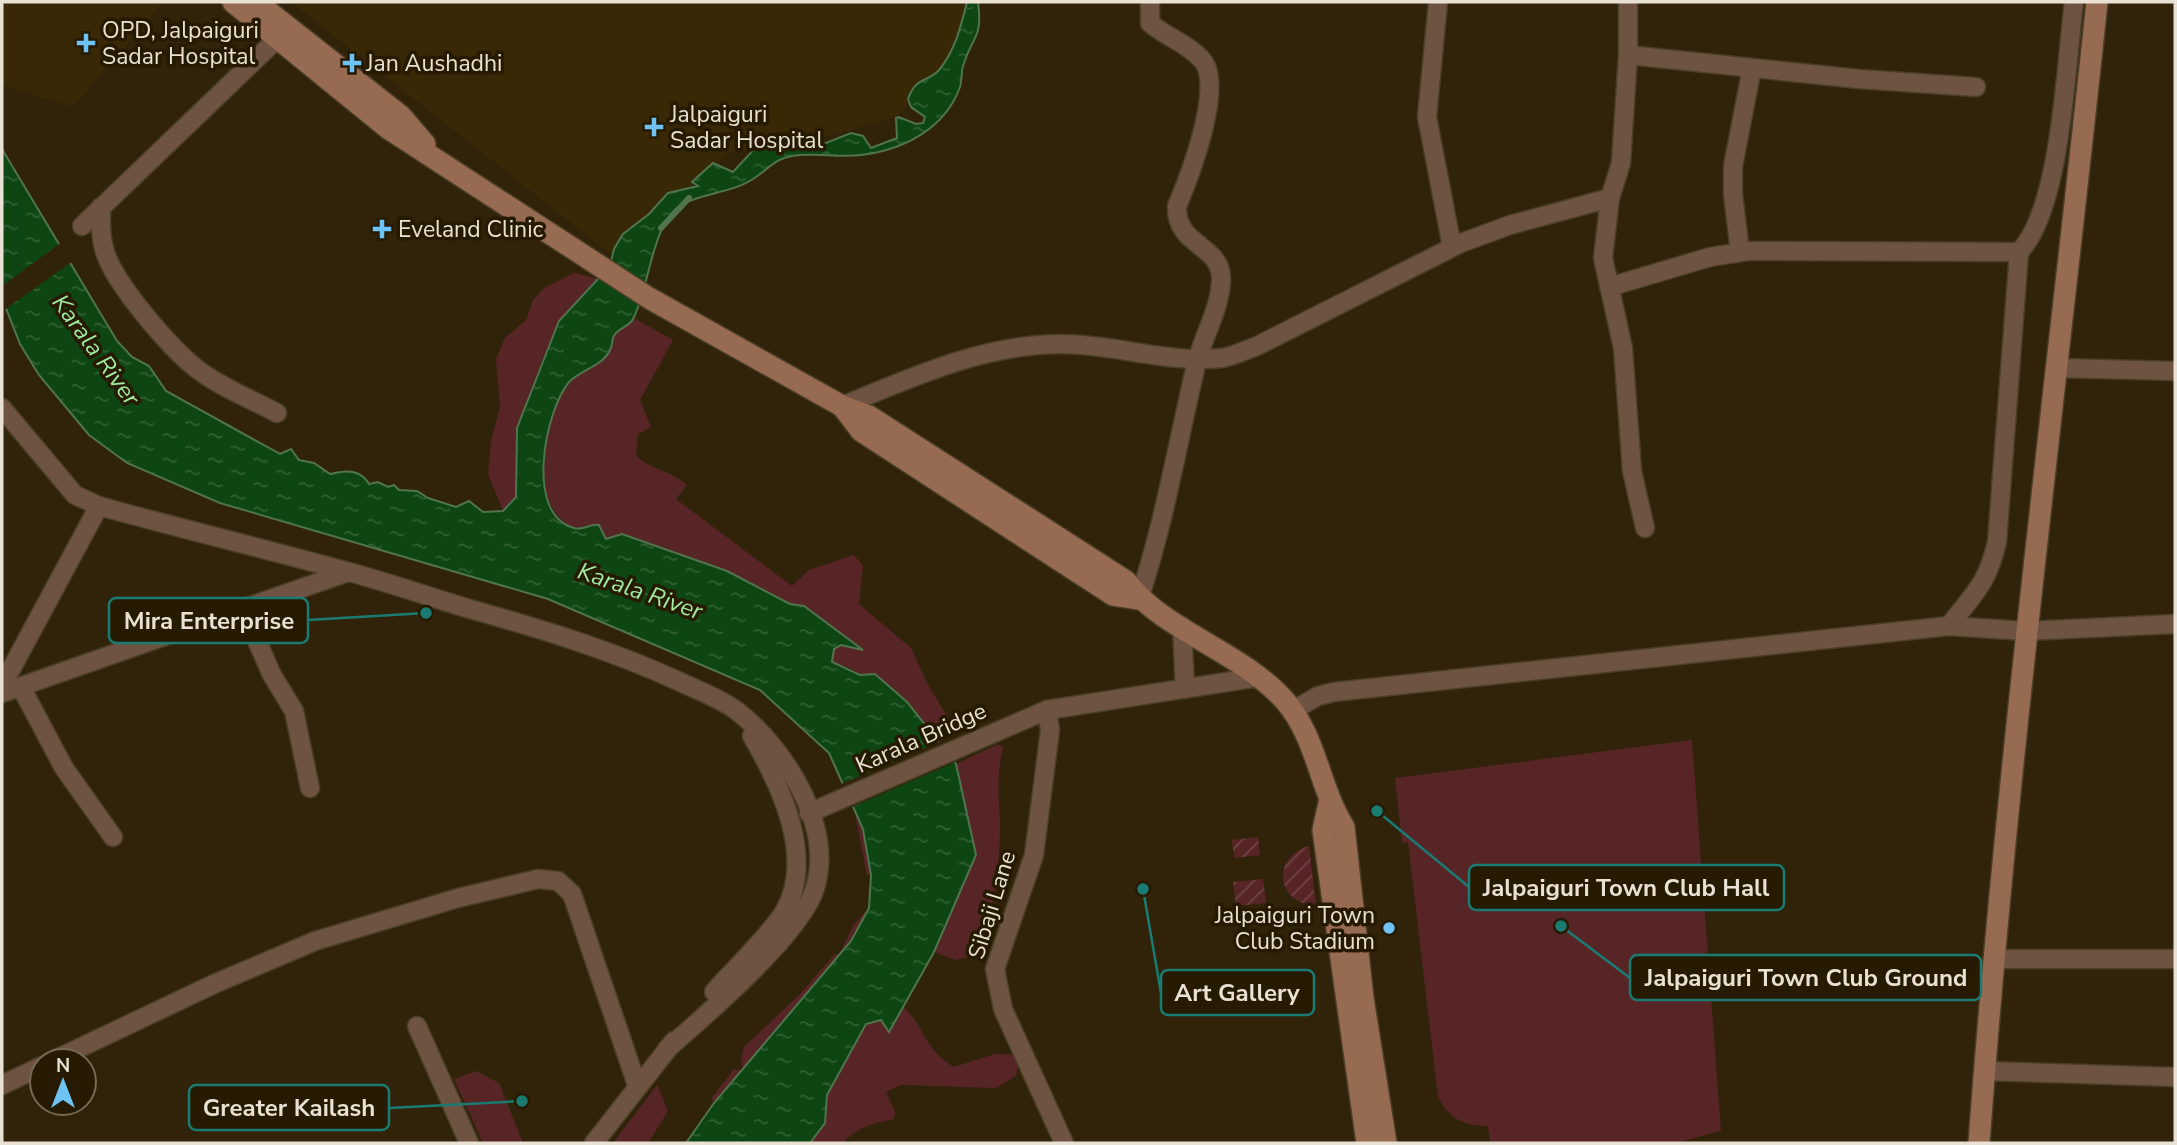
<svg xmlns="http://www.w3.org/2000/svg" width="2177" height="1145" viewBox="0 0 2177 1145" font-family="'Nunito Sans',sans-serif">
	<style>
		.built { fill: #382806 }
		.grass { fill: #582526 }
		.garden { fill: url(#garden-furrows) }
		.water { fill: url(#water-ripples); stroke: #50744d; stroke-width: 2 }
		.pier { fill: #30230a }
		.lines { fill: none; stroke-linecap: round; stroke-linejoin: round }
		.stream { stroke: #50744d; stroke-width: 6 }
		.street-casing { stroke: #4a3e26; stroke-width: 21 }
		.secondary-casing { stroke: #4a3e26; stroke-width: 24 }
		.street { stroke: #6e5343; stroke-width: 18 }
		.secondary { stroke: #976b52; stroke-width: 21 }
		.poi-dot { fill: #6fc2f4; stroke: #261a02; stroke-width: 2.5 }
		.labels { text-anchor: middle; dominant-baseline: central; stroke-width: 7; stroke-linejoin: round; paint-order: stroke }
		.poi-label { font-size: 23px; fill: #e9e1d3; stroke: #261a02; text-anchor: start }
		.street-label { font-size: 23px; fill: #e9e1d3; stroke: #261a02 }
		.water-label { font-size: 24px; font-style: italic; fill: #9eea9e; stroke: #261a02 }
		.leader { fill: none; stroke: #1a7b73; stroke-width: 2.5 }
		.callout-dot { fill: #1a7b73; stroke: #261a02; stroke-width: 2.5 }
		.callout { fill: #261a02; stroke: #1a7b73; stroke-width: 2.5 }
		.callout-label { font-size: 24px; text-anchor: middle; font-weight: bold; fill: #e9e1d3 }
	</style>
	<defs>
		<pattern id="garden-furrows" width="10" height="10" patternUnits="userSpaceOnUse" patternTransform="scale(1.75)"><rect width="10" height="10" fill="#582526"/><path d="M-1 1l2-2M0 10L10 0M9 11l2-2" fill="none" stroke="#704445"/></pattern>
		<pattern id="water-ripples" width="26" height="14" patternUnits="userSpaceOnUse" patternTransform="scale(1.75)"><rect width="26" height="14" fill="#0e4613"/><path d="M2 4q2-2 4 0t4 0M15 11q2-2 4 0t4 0" fill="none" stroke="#316034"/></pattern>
	</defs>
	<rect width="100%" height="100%" fill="#30230a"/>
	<!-- built -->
	<g class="built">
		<polygon points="2,2 163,2 73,107 2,85"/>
		<polygon points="291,2 969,2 953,63 894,118 822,137 729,153 612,255"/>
	</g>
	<!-- grass -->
	<g class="grass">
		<polygon points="574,273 598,279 559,321 542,360 517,428 516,497 503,511 488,474 491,441 500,407 496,359 505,338 526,320 533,300 544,288"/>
		<path d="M634 318 673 340 640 400 651 427 638 434 636 455C650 470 672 471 687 485L676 499 792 586 809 570 854 555 863 566 859 604 911 648 927 683 955 729 951 735 937 740 907 702 850 668 832 662 834 649 841 645 861 649 805 606 790 604 727 571 622 534 606 539 595 524 573 528C526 501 540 421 568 384 575 374 590 370 599 362 613 348 606 345 614 335 619 328 628 326 634 318Z"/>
		<path d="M1692 740 1721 1131 1676 1143H1490L1488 1126C1463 1125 1450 1120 1438 1097L1408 842 1402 843 1395 778Z"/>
		<path d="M998 744 1003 748C996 776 999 795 1000 823 1000 867 995 919 973 956L956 960 934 952 976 855 956 764Z"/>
		<polygon points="854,809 863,829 871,875 867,875"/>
		<path d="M869 908C830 980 769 1043 714 1103L711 1099 734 1069 743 1071 741 1060 744 1047 799 995 835 954 839 955 853 926Z"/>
		<path d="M902 1006C926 1026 922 1048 954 1067L995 1054 1014 1055 1018 1067 1016 1076 996 1088 901 1085 886 1092 895 1112 894 1119C874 1123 857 1127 843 1143H810L825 1123 827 1095 866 1024 881 1020 889 1031Z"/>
		<polygon points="476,1071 499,1083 523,1143 483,1143 454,1079"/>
		<polygon points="657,1085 668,1111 648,1143 613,1143"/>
	</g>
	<!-- garden -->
	<g class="garden">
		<polygon points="1258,837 1260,855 1234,858 1232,840"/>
		<path d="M1309 846 1316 905C1276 905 1271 856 1309 846Z"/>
		<polygon points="1263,879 1266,903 1236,906 1233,882"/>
	</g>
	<!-- water -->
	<path class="water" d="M967 2H978C983 40 972 35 963 66 961 73 962 81 960 87 945 129 903 150 861 155 838 158 815 152 792 156 777 158 769 168 756 177 734 193 706 192 683 204 651 221 650 288 633 319 630 325 623 327 617 332 610 338 614 343 610 350 603 366 580 370 569 382 545 411 524 515 574 528 583 531 590 523 599 525L606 539 622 534 727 571 790 604 804 606 863 650 841 645 834 649 832 662 860 675 875 674 907 702 956 764 976 855 934 952 889 1032 881 1020 866 1024 827 1095 825 1123 810 1143H686L714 1103 851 941 869 908 871 875 863 829 829 753 760 690 548 599 220 503 127 463 89 435 39 375 20 344 2 298V149L117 341 132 357 149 366 166 391 280 454 291 449 299 460 314 463 330 474C344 470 361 469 369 484L378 482 388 487 394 485 399 490 417 491 428 498 456 507 469 501 483 512 503 511 516 497 517 428 559 321 610 266 614 249 623 234 649 214 668 193 698 186 692 182 713 163 733 172 757 146 782 134 807 145 826 143 851 133 863 136 871 148 897 138 896 118 899 117 916 124 923 123 925 117 911 107 908 99C916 76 929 82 939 70 955 51 961 26 967 2Z"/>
	<!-- pier -->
	<g class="pier">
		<polygon points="62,242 73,261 3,311 2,286"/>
		<polygon points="942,741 958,761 850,808 839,785"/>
	</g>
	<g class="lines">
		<!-- stream -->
		<polyline class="stream" points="661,228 689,198"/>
		<defs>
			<g id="street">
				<polyline points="1438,2 1427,117 1452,247"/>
				<polyline points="1628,2 1628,55 1621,163 1610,198 1603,258 1623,348 1632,471 1645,528"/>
				<polyline points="1628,55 1859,79 1976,87"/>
				<path d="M101 207C101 223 100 239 106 255 118 287 169 347 197 369 220 387 251 399 277 413"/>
				<polyline points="82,226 278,38"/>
				<polyline points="1740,252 1733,194 1733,166 1752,68"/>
				<path d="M1609 287 1710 257 1748 251 2019 252C2061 210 2066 63 2074 2"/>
				<polyline points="2059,368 2175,371"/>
				<path d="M842 406C913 377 984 344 1062 344 1115 344 1169 364 1222 358 1234 356 1246 350 1257 346L1461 243 1510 225 1610 198"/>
				<path d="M2 408 75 495 99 506C182 529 266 549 349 572 390 583 430 597 470 609 541 629 611 650 678 681 697 690 720 698 737 711 785 748 834 826 815 888 802 933 705 1016 667 1049"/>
				<path d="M1139 599C1165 521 1178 440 1197 361 1204 335 1221 306 1221 279 1222 245 1175 246 1177 206 1189 178 1224 87 1203 61 1189 44 1166 37 1150 23V2"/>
				<polyline points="251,606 257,641 272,675 294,711 310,788"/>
				<polyline points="1182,626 1185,689"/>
				<path d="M1949 626C1974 593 1987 585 1997 542L2019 252"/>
				<polyline points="2,686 99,506"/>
				<polyline points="21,687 64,768 113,837"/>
				<polyline points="2,693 348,572"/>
				<polyline points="1047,710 1050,730 1034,855 995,969 1003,1009 1064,1143"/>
				<polyline points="1292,711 1318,696 1334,692 1949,626 2025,631 2175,624"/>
				<polyline points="809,813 1047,710 1259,677"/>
				<polyline points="1994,959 2175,959"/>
				<path d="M714 992C734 969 769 936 784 912 816 858 780 784 752 736"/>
				<polyline points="417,1026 469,1143"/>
				<polyline points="52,1061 214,984 315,941 458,898 538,879 558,881 572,894 637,1085"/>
				<polyline points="1984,1071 2175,1077"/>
				<polyline points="2,1085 42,1066"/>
				<polyline points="594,1143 674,1041"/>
			</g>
			<g id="secondary">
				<path d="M233 2 389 129 649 298 842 406 869 416 1126 581C1162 631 1242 651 1286 702 1317 739 1319 787 1344 827L1363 998 1386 1143"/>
				<polyline points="260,5 401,116 425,144"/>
				<polyline points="842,406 861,431 1113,595 1139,599"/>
				<polyline points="1329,803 1323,830 1367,1143"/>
				<path d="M1979 1143C2007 762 2057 382 2097 2"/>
			</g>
		</defs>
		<!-- street casing -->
		<use href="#street" class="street-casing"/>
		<!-- secondary casing -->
		<use href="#secondary" class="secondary-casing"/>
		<!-- street -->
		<use href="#street" class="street"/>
		<!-- secondary -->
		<use href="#secondary" class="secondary"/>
	</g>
	<!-- markers -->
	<g class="poi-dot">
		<path d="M82.5 32.5h7v7h7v7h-7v7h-7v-7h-7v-7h7z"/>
		<path d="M348.5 52.5h7v7h7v7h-7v7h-7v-7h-7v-7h7z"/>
		<path d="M650.5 116.5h7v7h7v7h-7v7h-7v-7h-7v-7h7z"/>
		<path d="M378.5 218.5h7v7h7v7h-7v7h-7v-7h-7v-7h7z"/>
		<circle cx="1389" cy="928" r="7"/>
	</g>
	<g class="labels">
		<!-- poi labels -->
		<g class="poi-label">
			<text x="102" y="30">OPD, Jalpaiguri<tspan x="102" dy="26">Sadar Hospital</tspan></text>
			<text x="366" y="63">Jan Aushadhi</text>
			<text x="670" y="114">Jalpaiguri<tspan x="670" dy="26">Sadar Hospital</tspan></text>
			<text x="398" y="229">Eveland Clinic</text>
			<text x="1375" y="915" text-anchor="end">Jalpaiguri Town<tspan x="1375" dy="26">Club Stadium</tspan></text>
		</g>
		<!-- street labels -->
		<g class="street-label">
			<text transform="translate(921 738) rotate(-24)">Karala Bridge</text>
			<text transform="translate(992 905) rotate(-73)">Sibaji Lane</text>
		</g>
		<!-- water labels -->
		<g class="water-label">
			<text transform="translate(96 350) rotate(54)">Karala River</text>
			<text transform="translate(640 591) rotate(19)">Karala River</text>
		</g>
	</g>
	<!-- callouts -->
	<path class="leader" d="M426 613L308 620M1377 811L1469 887M1561 926L1630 978M1143 889L1161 993M522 1101L389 1108"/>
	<g class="callout-dot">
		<circle cx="426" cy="613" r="7"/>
		<circle cx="1377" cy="811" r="7"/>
		<circle cx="1561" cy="926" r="7"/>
		<circle cx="1143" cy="889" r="7"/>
		<circle cx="522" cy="1101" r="7"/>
	</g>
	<g class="callout">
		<rect x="109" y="598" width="199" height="45" rx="7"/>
		<rect x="1469" y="865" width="315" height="45" rx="7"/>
		<rect x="1630" y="955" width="351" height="45" rx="7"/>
		<rect x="1161" y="970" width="153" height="45" rx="7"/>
		<rect x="189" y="1085" width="200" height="45" rx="7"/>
	</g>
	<g class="callout-label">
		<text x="209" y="629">Mira Enterprise</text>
		<text x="1626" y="896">Jalpaiguri Town Club Hall</text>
		<text x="1806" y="986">Jalpaiguri Town Club Ground</text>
		<text x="1237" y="1001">Art Gallery</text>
		<text x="289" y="1116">Greater Kailash</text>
	</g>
	<!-- border -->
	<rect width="2177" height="1145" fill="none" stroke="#e9e1d3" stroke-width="7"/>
	<!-- north arrow -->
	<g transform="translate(63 1082)"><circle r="33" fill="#261a02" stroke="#746a56" stroke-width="2"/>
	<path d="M0-5L12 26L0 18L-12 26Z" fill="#6fc2f4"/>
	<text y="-10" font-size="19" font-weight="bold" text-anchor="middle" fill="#e9e1d3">N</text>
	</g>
</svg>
